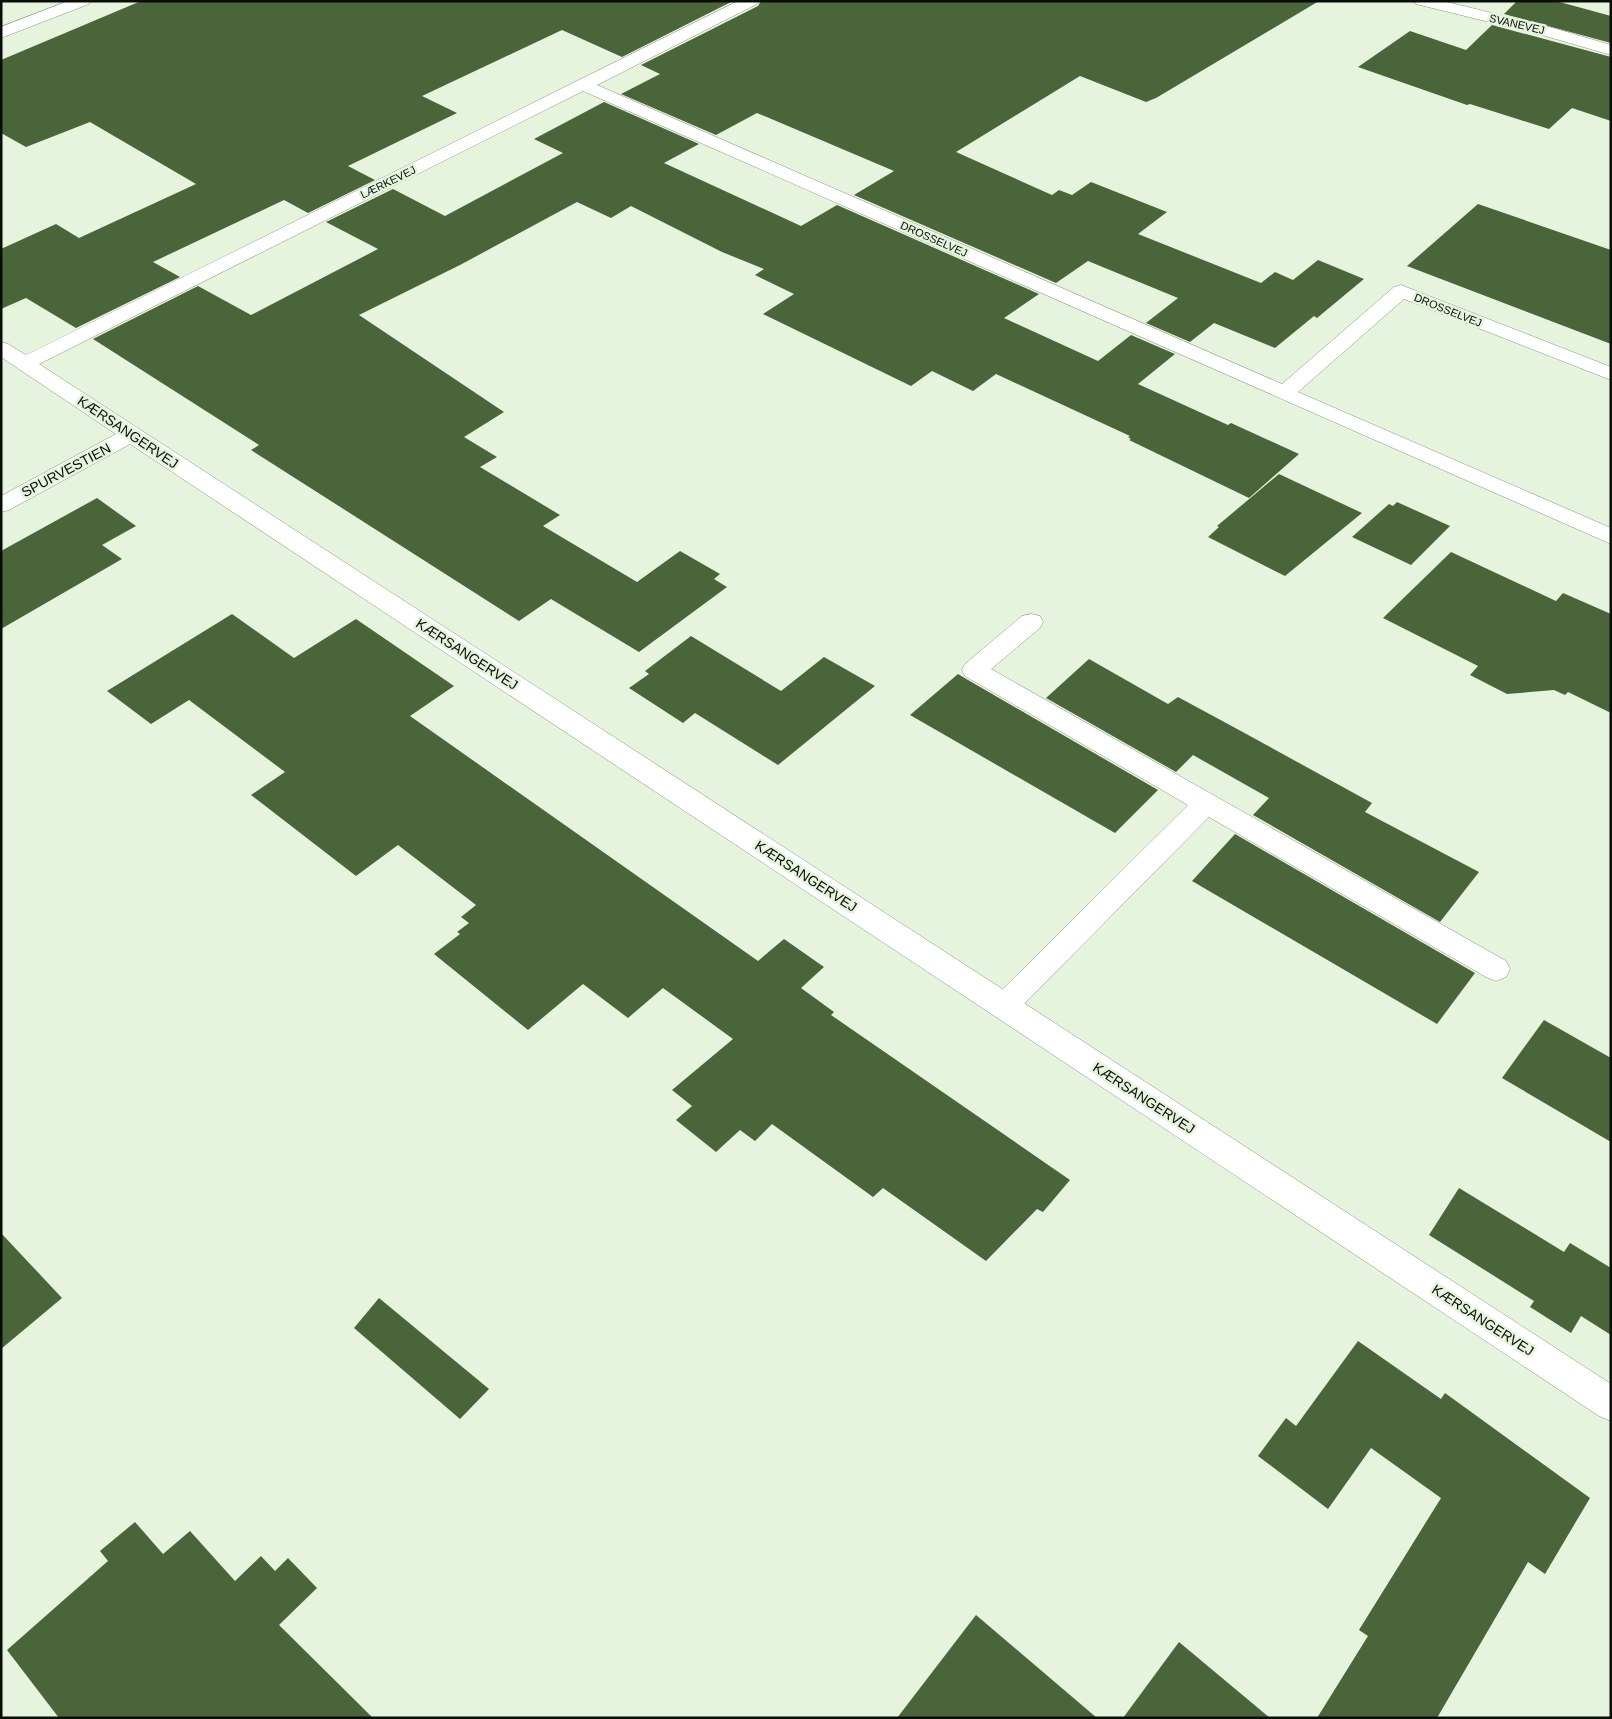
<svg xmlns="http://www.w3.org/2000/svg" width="1612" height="1719" viewBox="0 0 1612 1719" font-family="Helvetica,sans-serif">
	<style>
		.building { fill: #4a6539 }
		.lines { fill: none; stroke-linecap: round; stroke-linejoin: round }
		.lane-casing { stroke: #86937f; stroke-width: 1 }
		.street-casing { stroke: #86937f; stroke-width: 1 }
		.lane { fill: #fff; fill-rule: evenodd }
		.street { fill: #fff; fill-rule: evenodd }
		.labels { text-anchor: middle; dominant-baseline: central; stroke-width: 5; stroke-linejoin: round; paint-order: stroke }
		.far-street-label { font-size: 11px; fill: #0a0e08; stroke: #e6f4de }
		.street-label { font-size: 14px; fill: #0a0e08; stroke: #e6f4de }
	</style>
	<rect width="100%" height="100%" fill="#e6f4de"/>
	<!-- building -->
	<g class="building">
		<polygon points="141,1 733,1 622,57 562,30 422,96 457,113 348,166 375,180 308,213 284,200 153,262 180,277 76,328 26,298 1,309 1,249 56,224 79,238 196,184 90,122 26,147 1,133 1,60"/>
		<polygon points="761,1 1319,1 1156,98 1146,102 1080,76 956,152 1052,195 1059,190 1072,195 1091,182 1167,212 1138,234 1261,283 1275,272 1293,280 1318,260 1364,279 1317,318 1314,316 1275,348 1214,323 1190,342 1146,323 1178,298 1088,261 1056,283 854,195 894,171 757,113 716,135 621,94 660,74 641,65 758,6"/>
		<polygon points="1517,1 1556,1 1611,16 1611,43 1504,14"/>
		<polygon points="1492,25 1611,57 1611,121 1572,108 1549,129 1470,104 1467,105 1358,67 1410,31 1466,50"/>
		<polygon points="604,102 699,144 664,163 801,226 837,205 1039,294 1004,318 1098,361 1131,335 1175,354 1138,384 1228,425 1231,423 1299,454 1249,498 1129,440 1131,439 1128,437 1130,436 996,374 973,391 932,371 911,386 763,314 794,294 755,275 764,269 722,252 631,206 611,218 577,202 460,265 359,315 504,412 464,437 497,457 480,467 560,515 543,526 637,582 680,551 720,574 714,579 727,587 639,652 551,599 519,621 251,450 259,445 93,339 198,286 251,315 378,249 326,222 393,189 445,216 563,153 534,139"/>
		<polygon points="1478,204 1611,250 1611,344 1407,266"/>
		<polygon points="1279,474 1362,513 1285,576 1208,537 1219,527 1217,526"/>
		<polygon points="97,498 136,526 102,545 122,559 1,629 1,551"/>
		<polygon points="1397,502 1450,526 1411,565 1352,537 1389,504 1393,506"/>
		<polygon points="1451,552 1556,601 1563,593 1611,614 1611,713 1568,692 1565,695 1554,690 1507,694 1470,675 1478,666 1383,618"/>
		<polygon points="232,614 294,658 356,619 454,686 410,716 758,961 784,939 824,967 801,988 834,1012 831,1015 1070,1180 1043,1212 1037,1209 986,1261 883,1188 873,1197 772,1124 755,1141 740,1130 716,1152 676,1120 692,1106 672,1090 733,1039 663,988 628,1018 583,984 528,1030 434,954 460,934 457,932 469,923 461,917 476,905 398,845 356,876 251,795 285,772 189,700 151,724 107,691"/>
		<polygon points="691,636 781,691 824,657 875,686 778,765 695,713 683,723 629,688 649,674 645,671"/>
		<polygon points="1089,659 1168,704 1178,697 1239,730 1372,803 1365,812 1479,872 1440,922 1253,815 1269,798 1193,755 1176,772 1046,698"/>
		<polygon points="958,674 968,680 1158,790 1115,833 910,715"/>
		<polygon points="1235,834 1475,973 1437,1024 1192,881"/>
		<polygon points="1544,1020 1611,1058 1611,1142 1502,1078"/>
		<polygon points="1459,1188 1564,1252 1570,1243 1611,1268 1611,1335 1581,1316 1571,1333 1530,1307 1534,1301 1429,1235"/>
		<polygon points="1,1233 62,1298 1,1349"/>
		<polygon points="379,1298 489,1389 460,1419 354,1328"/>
		<polygon points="1358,1341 1441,1399 1445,1393 1590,1498 1545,1574 1528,1562 1437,1718 1317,1718 1368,1636 1359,1630 1441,1498 1371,1448 1328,1509 1258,1456 1286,1418 1296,1426"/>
		<polygon points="135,1522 163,1554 190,1531 235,1581 261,1556 275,1571 288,1558 317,1588 279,1625 373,1718 59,1718 7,1650 108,1561 100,1551"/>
		<polygon points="976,1615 1097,1718 897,1718"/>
		<polygon points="1179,1642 1270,1718 1123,1718"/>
	</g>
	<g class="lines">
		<defs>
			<polygon id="lane" points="1031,614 1040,616 1043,622 1040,628 991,669 1506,961 1510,969 1506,977 1496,981 1486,977 1209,817 1014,1014 1004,1018 994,1014 989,1006 994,998 1188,805 965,676 962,670 965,664 1022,616"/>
			<g id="street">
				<polygon points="68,1 91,1 89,4 1,38 1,27"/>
				<polygon points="738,1 759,1 757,4 597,85 1282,384 1394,287 1401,285 1611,367 1611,380 1404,299 1298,392 1611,528 1611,544 583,91 39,364 1611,1384 1611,1421 1599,1416 130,444 9,510 1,512 1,496 116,434 1,357 1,342 8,344 26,355"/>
				<polygon points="1414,1 1443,1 1553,28 1611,45 1611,55 1542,35 1416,4"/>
			</g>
		</defs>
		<!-- lane casing -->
		<use href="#lane" class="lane-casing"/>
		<!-- street casing -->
		<use href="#street" class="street-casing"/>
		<!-- lane -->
		<use href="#lane" class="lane"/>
		<!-- street -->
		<use href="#street" class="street"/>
	</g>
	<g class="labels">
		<!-- far-street labels -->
		<g class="far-street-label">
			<text transform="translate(1517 24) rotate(13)">SVANEVEJ</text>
			<text transform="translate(388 182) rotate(-26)">LÆRKEVEJ</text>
			<text transform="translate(934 239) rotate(24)">DROSSELVEJ</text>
			<text transform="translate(1448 310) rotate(22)">DROSSELVEJ</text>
		</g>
		<!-- street labels -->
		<g class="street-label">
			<text transform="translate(128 432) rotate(34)">KÆRSANGERVEJ</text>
			<text transform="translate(66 470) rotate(-28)">SPURVESTIEN</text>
			<text transform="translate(467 654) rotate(33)">KÆRSANGERVEJ</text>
			<text transform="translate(806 876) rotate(33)">KÆRSANGERVEJ</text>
			<text transform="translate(1144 1098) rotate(33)">KÆRSANGERVEJ</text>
			<text transform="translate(1483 1320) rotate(33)">KÆRSANGERVEJ</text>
		</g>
	</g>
	<!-- border -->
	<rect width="1612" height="1719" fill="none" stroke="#0a0e08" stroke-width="5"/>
</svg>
